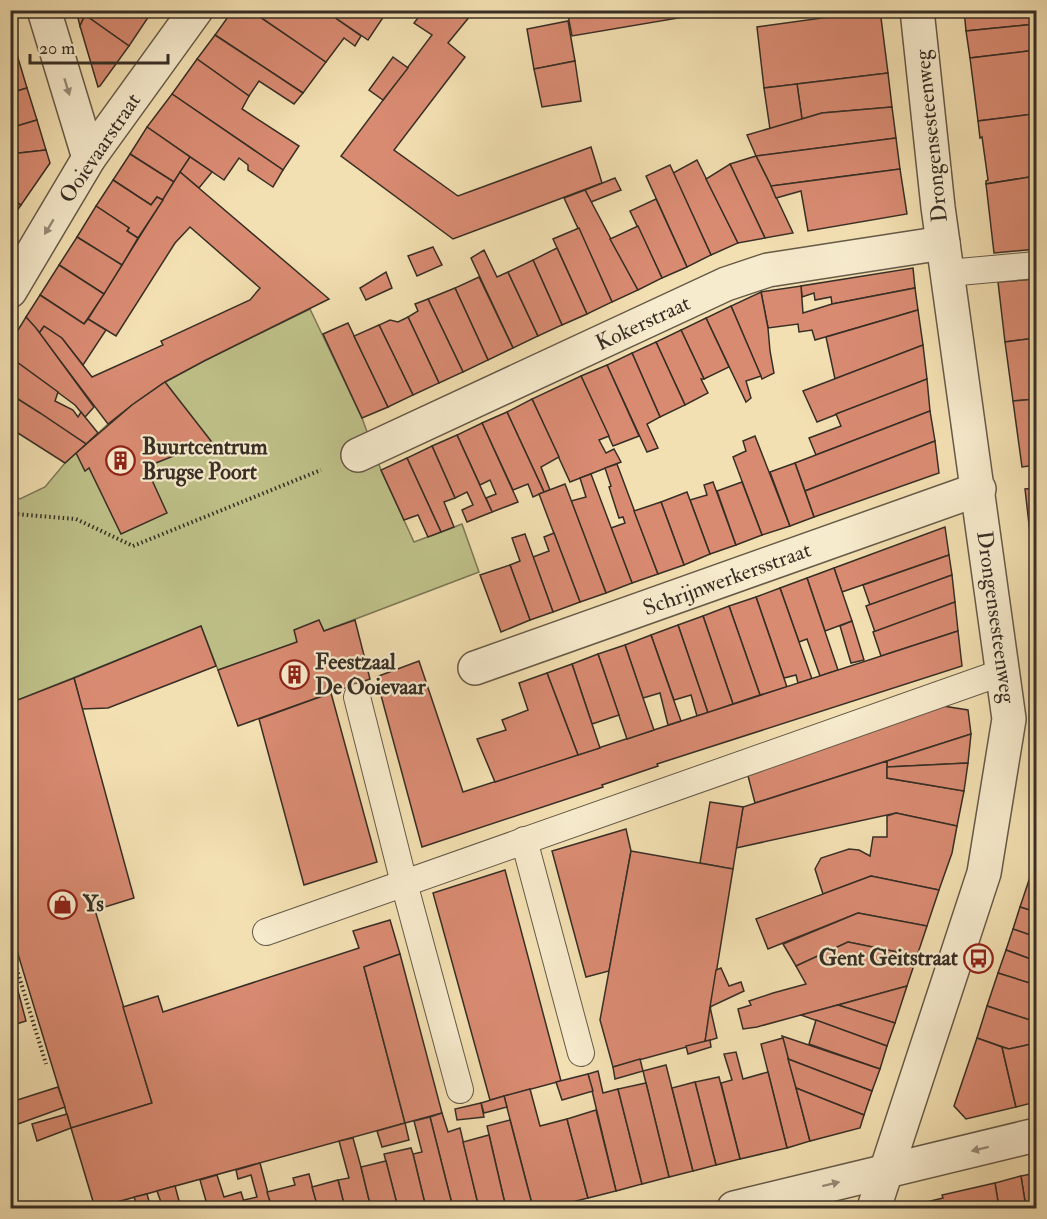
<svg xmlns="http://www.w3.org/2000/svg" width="1047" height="1219" viewBox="0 0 1047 1219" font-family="'IM FELL Double Pica',serif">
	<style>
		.green { fill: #bfc189; stroke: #7b7857; stroke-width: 1.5 }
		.building { fill: #d98b72; stroke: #372e25; stroke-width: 1.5 }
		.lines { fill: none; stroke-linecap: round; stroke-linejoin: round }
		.service-casing { stroke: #665a48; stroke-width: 28 }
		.minor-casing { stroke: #665a48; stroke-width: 36 }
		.tertiary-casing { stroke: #665a48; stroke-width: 36 }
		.path { stroke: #372e25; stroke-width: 4; stroke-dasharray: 1.5 3; stroke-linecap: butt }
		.service { stroke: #f7ebcd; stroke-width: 26 }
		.minor { stroke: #f7ebcd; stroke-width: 33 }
		.tertiary { stroke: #f7ebcd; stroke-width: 33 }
		.oneway { fill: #978c79 }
		.labels { text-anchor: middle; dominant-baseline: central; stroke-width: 4.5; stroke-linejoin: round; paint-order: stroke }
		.street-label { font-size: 22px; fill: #372e25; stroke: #f7ebcd }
		.poi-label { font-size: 22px; font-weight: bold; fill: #372e25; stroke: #f7ebcd; text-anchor: start }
	</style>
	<rect width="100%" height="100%" fill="#f3e0b2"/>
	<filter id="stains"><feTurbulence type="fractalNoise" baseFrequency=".00333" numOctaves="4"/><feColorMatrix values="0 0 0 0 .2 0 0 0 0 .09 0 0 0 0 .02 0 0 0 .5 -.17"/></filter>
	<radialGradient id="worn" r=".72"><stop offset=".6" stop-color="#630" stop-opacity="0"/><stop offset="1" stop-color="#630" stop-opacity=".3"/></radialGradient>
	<!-- green -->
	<polygon class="green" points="310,309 362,418 381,470 414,542 462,524 479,572 324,631 319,621 297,642 218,670 201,626 11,703 10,492 20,499 45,487 65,463 108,424 132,405 165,382 204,361"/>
	<!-- building -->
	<g class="building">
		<polygon points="76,10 153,10 129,46 85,15 80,26"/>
		<polygon points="233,10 250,10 326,62 303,93 215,35"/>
		<polygon points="250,10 324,10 361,36 355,46 344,38 326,62"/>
		<polygon points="324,10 388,10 368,40"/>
		<polygon points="424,10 475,10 448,43 465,57 394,150 458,196 591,147 602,183 453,239 341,156 432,35 414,23"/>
		<polygon points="567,10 700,10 702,14 572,36"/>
		<polygon points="829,10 879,10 830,17"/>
		<polygon points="880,10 888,73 764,88 757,27"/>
		<polygon points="964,10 1036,10 1036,24 966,31"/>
		<polygon points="85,15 129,46 100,86 98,87 80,26"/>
		<polygon points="568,21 575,61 534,69 527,29"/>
		<polygon points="1036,24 1036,50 970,58 966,31"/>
		<polygon points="10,33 18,58 10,60"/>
		<polygon points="215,35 303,93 294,104 259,81 249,96 197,59"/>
		<polygon points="1036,50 1036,127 1035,127 1033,114 978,121 970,58"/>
		<polygon points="393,57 408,68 383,100 369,90"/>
		<polygon points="18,58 27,88 10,93 10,60"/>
		<polygon points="197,59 249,96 242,109 299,146 283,170 172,94"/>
		<polygon points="575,61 581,101 542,107 534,69"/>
		<polygon points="888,73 892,107 822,113 802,119 797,84"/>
		<polygon points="797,84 802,119 770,129 764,88"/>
		<polygon points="27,88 37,120 10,128 10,93"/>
		<polygon points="172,94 283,170 273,187 248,170 248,165 239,158 224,180 147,127"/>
		<polygon points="892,107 896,138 756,156 747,135 822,113"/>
		<polygon points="1033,114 1035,127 1036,127 1036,176 986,184 986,181 988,180 982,137 980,138 978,121"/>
		<polygon points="37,120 46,150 10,154 10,128"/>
		<polygon points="147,127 190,157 174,182 130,154"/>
		<polygon points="896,138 900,169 838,177 771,186 756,156"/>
		<polygon points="46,150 50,163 21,205 10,199 10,154"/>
		<polygon points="130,154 174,182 163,200 157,197 151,205 113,180"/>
		<polygon points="756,156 771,186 793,233 765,238 730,164"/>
		<polygon points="190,157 212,172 199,188 180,172"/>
		<polygon points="697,160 738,243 711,255 673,173"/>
		<polygon points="730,164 765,238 738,243 706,179"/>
		<polygon points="670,165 711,255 687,267 646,176"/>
		<polygon points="900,169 907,214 808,231 801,191 776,198 771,186"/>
		<polygon points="180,172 329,299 204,361 165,382 132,405 108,424 39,333 44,326 62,338 92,377 163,345 161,341 250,300 260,288 190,227 175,243 116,336 88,319"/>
		<polygon points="1036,176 1036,249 994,253 986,184"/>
		<polygon points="615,178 621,190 591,202 585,190"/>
		<polygon points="113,180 151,205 157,197 163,200 138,238 127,231 129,228 96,206"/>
		<polygon points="585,190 638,290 612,302 564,198"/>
		<polygon points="10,199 21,205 10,221"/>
		<polygon points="656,199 687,267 662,278 630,211"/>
		<polygon points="96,206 129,228 127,231 138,238 122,265 77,237"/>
		<polygon points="638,226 662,278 638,290 610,239"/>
		<polygon points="579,228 612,302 587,314 553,239"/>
		<polygon points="77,237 122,265 104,294 59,265"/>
		<polygon points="433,247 442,265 417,276 408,256"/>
		<polygon points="557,248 587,314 562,325 533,260"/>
		<polygon points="484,250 497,277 508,272 538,336 513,348 471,258"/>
		<polygon points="533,260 562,325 538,336 508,272"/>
		<polygon points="59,265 104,294 84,324 40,295"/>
		<polygon points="913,268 915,288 832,304 831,297 815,300 814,293 802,297 801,286"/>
		<polygon points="386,272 392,288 366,300 360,288"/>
		<polygon points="479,277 513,348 488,360 455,288"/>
		<polygon points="1036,279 1036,338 1005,342 998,282"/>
		<polygon points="801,286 803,313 832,304 915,288 918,310 815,340 812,330 799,332 798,324 768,328 761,292"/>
		<polygon points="455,288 488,360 463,372 428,299"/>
		<polygon points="761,292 768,328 770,351 774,373 762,379 731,306"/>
		<polygon points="40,295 84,324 88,319 106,330 83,365 62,338 44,326 39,333 26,317"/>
		<polygon points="428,299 463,372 439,383 408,317 418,311 415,304"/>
		<polygon points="731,306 761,376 746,381 751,398 746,402 706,318"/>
		<polygon points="918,310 923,345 835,379 826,337"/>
		<polygon points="26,317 36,328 94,407 85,417 75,405 10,357 10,343"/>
		<polygon points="408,317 439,383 413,395 379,325 390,320 398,322"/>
		<polygon points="706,318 729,367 704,379 681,330"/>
		<polygon points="348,323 388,407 362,418 323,334"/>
		<polygon points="379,325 413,395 388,407 354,336"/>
		<polygon points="681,330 704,379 701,379 708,393 685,405 656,342"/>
		<polygon points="1036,338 1036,399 1013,401 1005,342"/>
		<polygon points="656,342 685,405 660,417 632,353"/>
		<polygon points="923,345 927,379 817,422 803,391"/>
		<polygon points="632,353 660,417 647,424 658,448 647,452 607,365"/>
		<polygon points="10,357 58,392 55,401 73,410 78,417 81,412 98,433 86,444 10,394"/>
		<polygon points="607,365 639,436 613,446 581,376"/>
		<polygon points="581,376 609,436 599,440 606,453 614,449 621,462 570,482 532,399"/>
		<polygon points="927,379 930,411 816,455 809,438 841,426 836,414"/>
		<polygon points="165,382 211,441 146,467 167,513 121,534 89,468 85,471 76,453 132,405"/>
		<polygon points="10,394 40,413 86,444 65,463 10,428"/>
		<polygon points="532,399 559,457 541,467 550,490 544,492 507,412"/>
		<polygon points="1036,399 1036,465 1022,467 1013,401"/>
		<polygon points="930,411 935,441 805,491 795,463"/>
		<polygon points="507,412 544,492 533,497 528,484 513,490 482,423"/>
		<polygon points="482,423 518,502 492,512 486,498 496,494 490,480 480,485 457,435"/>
		<polygon points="457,435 492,512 467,522 462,510 473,505 467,492 455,498 432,446"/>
		<polygon points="755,436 790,526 762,535 733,457 746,451 743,441"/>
		<polygon points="935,441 939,473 814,517 805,491"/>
		<polygon points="432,446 455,498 444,502 454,527 441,532 407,458"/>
		<polygon points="407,458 441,532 428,537 418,515 404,520 381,470"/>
		<polygon points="795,463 814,517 790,526 770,472"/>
		<polygon points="617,464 658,574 632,583 611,528 625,523 623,517 619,518 609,487 611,486 605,468"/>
		<polygon points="591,474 632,583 606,593 571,501 586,497 580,478"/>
		<polygon points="713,482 736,545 710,554 690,500 707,495 704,485"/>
		<polygon points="742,482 762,535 736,545 717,491"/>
		<polygon points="565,484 606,593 580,602 539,494"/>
		<polygon points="1036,488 1036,532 1030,533 1025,489"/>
		<polygon points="687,492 710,554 684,565 661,502"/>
		<polygon points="661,502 684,565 658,574 634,511"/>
		<polygon points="945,527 949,555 842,592 834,568"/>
		<polygon points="554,533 580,602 553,612 533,557 549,551 544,537"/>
		<polygon points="525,534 553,612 530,620 510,565 520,561 512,538"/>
		<polygon points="949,555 952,575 870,605 863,585"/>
		<polygon points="510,565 530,620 501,632 480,575"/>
		<polygon points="834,568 852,621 825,631 807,578"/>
		<polygon points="952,575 955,602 875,632 866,606"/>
		<polygon points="807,578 838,670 820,676 807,639 799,642 780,588"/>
		<polygon points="780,588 812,679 798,683 796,675 784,678 756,597"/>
		<polygon points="756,597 787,687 760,695 729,606"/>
		<polygon points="955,602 958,631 881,656 873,632"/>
		<polygon points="729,606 760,695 733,704 703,616"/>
		<polygon points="703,616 733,704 708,713 678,625"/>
		<polygon points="319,620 324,631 355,620 370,679 238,726 218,670 297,642 294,630"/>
		<polygon points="852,621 864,660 851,663 840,626"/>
		<polygon points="678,625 708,713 697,716 691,695 674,700 651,635"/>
		<polygon points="201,626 216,666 108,708 82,709 74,678"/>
		<polygon points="958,631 962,666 657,764 658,766 602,785 603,787 422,847 376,677 419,661 463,792"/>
		<polygon points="651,635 681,721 668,725 660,693 643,698 625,645"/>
		<polygon points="625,645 654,730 627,739 598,654"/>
		<polygon points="598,654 619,715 592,724 572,664"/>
		<polygon points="572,664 600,748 578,755 547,673"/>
		<polygon points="547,673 578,755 495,782 477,739 506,730 502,720 528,710 519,683"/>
		<polygon points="74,678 134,898 95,910 152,1103 71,1128 10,928 10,703"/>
		<polygon points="331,693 377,862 304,885 259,719"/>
		<polygon points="943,706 968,710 971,734 755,803 747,772"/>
		<polygon points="971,734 968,763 887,767 887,761"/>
		<polygon points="887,761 887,778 964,791 957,826 896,813 736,848 743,807"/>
		<polygon points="968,763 964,791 887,778 887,767"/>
		<polygon points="710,802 743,807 733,869 700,863"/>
		<polygon points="896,813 957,826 952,853 939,890 871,876 823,894 815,869 821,858 849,849 859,850 870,856 873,837 887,837 887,816"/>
		<polygon points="626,829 631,851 609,971 586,977 552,851"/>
		<polygon points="631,851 733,869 705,1042 613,1067 600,1020"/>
		<polygon points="505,870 561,1081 490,1100 433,893"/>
		<polygon points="1031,874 1036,875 1036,912 1020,907"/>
		<polygon points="871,876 939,890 927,926 858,913 768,949 756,919"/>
		<polygon points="1020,907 1036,912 1036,937 1013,929"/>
		<polygon points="858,913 927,926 917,956 848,942 796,966 783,944"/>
		<polygon points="390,920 400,954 364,967 405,1123 95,1208 71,1128 152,1103 123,1007 158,996 163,1012 166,1011 359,948 353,931"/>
		<polygon points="1013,929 1036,937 1036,961 1006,950"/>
		<polygon points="848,942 917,956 907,986 757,1027 743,1029 738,1009 751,1005 749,1001 773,993 806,984 796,966"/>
		<polygon points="1006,950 1036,961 1036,985 998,973"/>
		<polygon points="400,954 442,1113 405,1123 364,967"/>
		<polygon points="721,968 729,986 741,982 744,991 710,1007 716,970"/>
		<polygon points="998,973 1036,985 1036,1022 987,1006"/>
		<polygon points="907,986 895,1023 838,1005"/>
		<polygon points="17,987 26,1021 10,1026 10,989"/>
		<polygon points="838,1005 895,1023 887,1046 801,1015"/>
		<polygon points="987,1006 1036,1022 1036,1043 1009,1049 977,1038"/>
		<polygon points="710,1007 717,1038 705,1042"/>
		<polygon points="816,1020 887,1046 880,1069 809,1044"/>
		<polygon points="782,1036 880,1069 872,1091 788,1059"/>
		<polygon points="783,1038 810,1141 787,1148 761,1044"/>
		<polygon points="977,1038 1002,1047 1016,1107 966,1119 954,1106"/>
		<polygon points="710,1040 711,1047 688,1054 686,1046"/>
		<polygon points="1036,1043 1036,1102 1016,1107 1002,1047 1009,1049"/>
		<polygon points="736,1052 743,1079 768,1072 787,1148 740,1159 721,1083 732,1080 724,1054"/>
		<polygon points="640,1059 643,1071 615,1079 613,1067"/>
		<polygon points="788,1059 872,1091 864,1115 796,1088"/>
		<polygon points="666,1065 693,1171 669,1177 643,1071"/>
		<polygon points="598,1071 603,1093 618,1089 642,1184 616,1191 588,1074"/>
		<polygon points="588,1074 593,1091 562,1100 556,1082"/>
		<polygon points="719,1077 740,1159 716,1165 695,1082"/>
		<polygon points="695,1082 716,1165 693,1171 672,1088"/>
		<polygon points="646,1083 669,1177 642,1184 618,1089"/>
		<polygon points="58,1087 65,1107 18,1124 11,1102"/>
		<polygon points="796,1088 864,1115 860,1128 810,1141"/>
		<polygon points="530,1089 540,1126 567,1119 588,1198 549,1208 533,1208 504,1096"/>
		<polygon points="504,1096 507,1107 484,1113 481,1103"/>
		<polygon points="481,1103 484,1117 457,1120 455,1109"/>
		<polygon points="596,1110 616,1191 588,1198 567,1119"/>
		<polygon points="442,1113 448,1132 460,1128 479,1208 453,1208 430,1117"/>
		<polygon points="67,1114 71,1128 37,1141 32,1124"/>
		<polygon points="430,1117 453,1208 426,1208 413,1154 422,1152 414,1121"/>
		<polygon points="510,1120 533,1208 506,1208 487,1126"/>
		<polygon points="405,1123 409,1140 382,1147 377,1131"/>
		<polygon points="489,1135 506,1208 479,1208 463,1142"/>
		<polygon points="353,1138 361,1167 371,1208 345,1208 338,1180 349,1178 339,1141"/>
		<polygon points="411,1148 413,1154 426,1208 398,1208 384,1154"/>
		<polygon points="386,1161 398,1208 371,1208 361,1167"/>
		<polygon points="260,1163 272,1208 246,1208 244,1200 257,1197 251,1175 238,1179 236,1170"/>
		<polygon points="1036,1173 1036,1208 1026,1208 1021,1176"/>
		<polygon points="309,1174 318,1208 272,1208 267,1192 295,1185 293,1178"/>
		<polygon points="217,1175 224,1197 241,1192 246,1208 208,1208 200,1180"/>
		<polygon points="1021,1176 1026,1208 999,1208 995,1183"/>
		<polygon points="338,1180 345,1208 318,1208 312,1187"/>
		<polygon points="995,1183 999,1208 925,1208 927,1202 943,1198 942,1195"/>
		<polygon points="175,1186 181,1208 163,1208 157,1191"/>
		<polygon points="147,1194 151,1208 138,1208 134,1197"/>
		<polygon points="121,1201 123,1208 95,1208 112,1203"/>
	</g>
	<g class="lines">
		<defs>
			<g id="service">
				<polyline points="948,273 1036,265"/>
				<polyline points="357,697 404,883 460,1090"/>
				<polyline points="524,840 581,1053"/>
				<polyline points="266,932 1003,672"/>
			</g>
			<g id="minor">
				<polyline points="44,10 89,158"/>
				<polyline points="10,291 89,158 196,10"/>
				<polyline points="358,455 726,284 768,270 943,243"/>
				<polyline points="475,668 979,489"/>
				<polyline points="734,1208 1036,1135"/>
			</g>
			<polyline id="tertiary" points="874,1208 984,873 1009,719 938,207 917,10"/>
		</defs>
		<!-- service casing -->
		<use href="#service" class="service-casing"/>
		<!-- minor casing -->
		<use href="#minor" class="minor-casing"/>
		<!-- tertiary casing -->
		<use href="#tertiary" class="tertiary-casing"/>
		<!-- path -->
		<g class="path">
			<polyline points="10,510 16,514 76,519 133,546 321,470"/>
			<polyline points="10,947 46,1064"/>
		</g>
		<!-- service -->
		<use href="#service" class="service"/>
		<!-- minor -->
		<use href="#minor" class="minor"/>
		<!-- tertiary -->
		<use href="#tertiary" class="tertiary"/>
	</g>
	<!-- one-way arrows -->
	<defs><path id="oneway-solid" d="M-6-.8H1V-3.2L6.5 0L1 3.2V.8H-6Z" transform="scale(1.5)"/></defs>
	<g class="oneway">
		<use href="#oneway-solid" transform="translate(67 87) rotate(73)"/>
		<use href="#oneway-solid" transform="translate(49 227) rotate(121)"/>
		<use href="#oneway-solid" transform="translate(980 1149) rotate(166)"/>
		<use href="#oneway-solid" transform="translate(831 1184) rotate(-14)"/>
	</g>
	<!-- icons -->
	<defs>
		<symbol id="building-ring" viewBox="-11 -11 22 22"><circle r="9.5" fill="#f7ebcd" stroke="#8f2418" stroke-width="1.5"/><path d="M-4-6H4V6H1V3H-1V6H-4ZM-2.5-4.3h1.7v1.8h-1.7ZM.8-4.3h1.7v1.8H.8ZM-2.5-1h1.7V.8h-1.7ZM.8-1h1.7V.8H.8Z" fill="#8f2418"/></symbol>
		<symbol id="shop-ring" viewBox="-11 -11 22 22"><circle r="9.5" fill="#f7ebcd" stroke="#8f2418" stroke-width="1.5"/><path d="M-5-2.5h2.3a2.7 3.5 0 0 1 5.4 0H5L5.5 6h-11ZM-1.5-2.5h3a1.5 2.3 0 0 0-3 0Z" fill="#8f2418"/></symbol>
		<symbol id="bus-ring" viewBox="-11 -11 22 22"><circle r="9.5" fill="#f7ebcd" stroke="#8f2418" stroke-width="1.5"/><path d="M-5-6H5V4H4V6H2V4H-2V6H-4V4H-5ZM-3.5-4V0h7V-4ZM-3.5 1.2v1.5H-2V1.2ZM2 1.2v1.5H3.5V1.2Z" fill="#8f2418"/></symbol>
	</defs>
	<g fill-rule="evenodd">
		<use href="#building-ring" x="104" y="444" width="33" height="33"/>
		<use href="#building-ring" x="278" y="658" width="33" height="33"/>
		<use href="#shop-ring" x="46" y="888" width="33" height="33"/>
		<use href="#bus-ring" x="962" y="942" width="33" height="33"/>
	</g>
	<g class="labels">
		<!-- street labels -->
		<g class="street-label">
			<text transform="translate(931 136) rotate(-96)">Drongensesteenweg</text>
			<text transform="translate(100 148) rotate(-56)">Ooievaarstraat</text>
			<text transform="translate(643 323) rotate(-25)">Kokerstraat</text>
			<text transform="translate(727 579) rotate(-20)">Schrijnwerkersstraat</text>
			<text transform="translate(996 617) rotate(82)">Drongensesteenweg</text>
		</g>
		<!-- poi labels -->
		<g class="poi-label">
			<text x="142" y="447">Buurtcentrum<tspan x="142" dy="25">Brugse Poort</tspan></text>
			<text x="315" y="662">Feestzaal<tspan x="315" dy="25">De Ooievaar</tspan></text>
			<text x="83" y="904">Ys</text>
			<text x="958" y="958" text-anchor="end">Gent Geitstraat</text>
		</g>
	</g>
	<!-- margin -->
	<rect width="1047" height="1219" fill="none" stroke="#f3e0b2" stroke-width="36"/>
	<rect x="12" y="12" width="1023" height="1195" fill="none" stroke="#372e25" stroke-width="3"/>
	<rect x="18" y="18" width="1011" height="1183" fill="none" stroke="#372e25" stroke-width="1.5"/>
	<!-- scale -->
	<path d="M30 54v9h138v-9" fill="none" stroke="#372e25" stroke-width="3"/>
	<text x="39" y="54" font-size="18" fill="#372e25" stroke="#f7ebcd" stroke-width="4.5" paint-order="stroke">20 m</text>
	<rect width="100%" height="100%" filter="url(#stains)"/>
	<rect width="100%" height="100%" fill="url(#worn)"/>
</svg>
